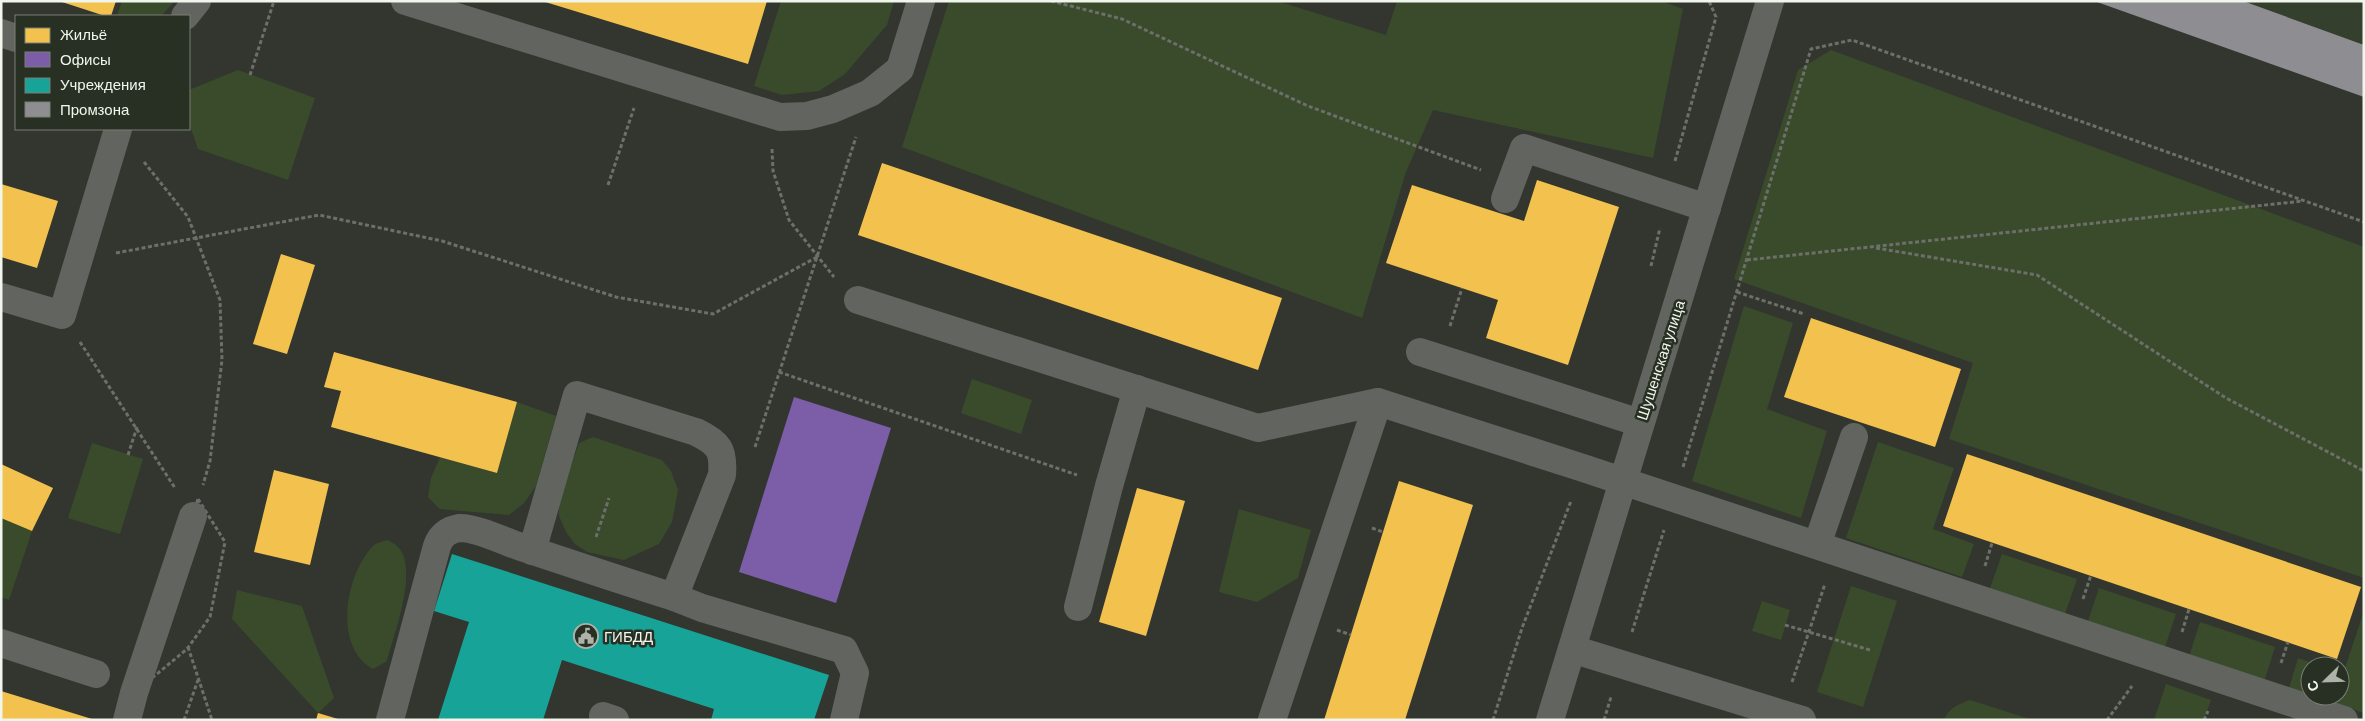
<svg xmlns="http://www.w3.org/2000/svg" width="2365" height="721" viewBox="0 0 2365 721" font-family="Barlow,sans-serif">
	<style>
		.built { fill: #353f2d }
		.green { fill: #394b2b }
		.homes { fill: #f2c14e }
		.offices { fill: #7b5ea7 }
		.public { fill: #17a398 }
		.industry { fill: #8d8d92 }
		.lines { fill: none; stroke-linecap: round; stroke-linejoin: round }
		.path { stroke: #6c6f6a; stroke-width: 3; stroke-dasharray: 4 2.5; stroke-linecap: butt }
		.minor { stroke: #62645f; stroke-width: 28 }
		.labels { text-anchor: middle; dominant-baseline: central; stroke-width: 5; stroke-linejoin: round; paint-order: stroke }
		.street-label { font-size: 15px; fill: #f1f6ed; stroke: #282f23 }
		.poi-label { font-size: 15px; fill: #f1f6ed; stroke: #282f23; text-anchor: start }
	</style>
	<rect width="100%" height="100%" fill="#32362f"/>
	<!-- built -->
	<polygon class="built" points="2243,1 2364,1 2364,45"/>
	<!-- green -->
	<g class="green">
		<polygon points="122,1 175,1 161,16 117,16"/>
		<polygon points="781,1 894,1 887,25 845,74 819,91 782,95 754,86"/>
		<polygon points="949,1 1277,1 1386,35 1397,1 1661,1 1683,9 1653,158 1433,110 1406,172 1362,318 902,147"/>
		<polygon points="1831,50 2364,247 2364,578 1949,439 1973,363 1734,279 1798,70"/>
		<polygon points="238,70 315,98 288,180 198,149 189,123 189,90"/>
		<polygon points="1744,306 1793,323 1767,409 1827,431 1801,518 1692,481"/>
		<polygon points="972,379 1032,400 1021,434 961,413"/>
		<polygon points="517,402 556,416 536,486 524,503 509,515 440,509 428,497 431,478 440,457 497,473"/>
		<polygon points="593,437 662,460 671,471 678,490 672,522 659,544 624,560 587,552 575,544 566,532 559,516 559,500 579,443"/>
		<polygon points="1878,442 1954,468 1933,529 1974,544 1962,577 1846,538"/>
		<polygon points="92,443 143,459 120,534 68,518"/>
		<polygon points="1239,509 1311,530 1298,578 1257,602 1219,592"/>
		<polygon points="1,518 32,531 9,600 1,597"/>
		<path d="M387 540C390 542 394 543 397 546 420 567 394 634 387 661L373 669C333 647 345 575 373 546 376 543 382 542 387 540Z"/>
		<polygon points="2002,554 2077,579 2064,617 1989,591"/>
		<polygon points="1851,586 1897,601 1863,707 1817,692"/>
		<polygon points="2099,588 2176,614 2164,650 2087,624"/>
		<polygon points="237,590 302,606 334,698 318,713 232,619"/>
		<polygon points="1762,601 1790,610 1781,640 1752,631"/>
		<polygon points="2364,611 2364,713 2314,696 2340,696 2340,673 2343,674"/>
		<polygon points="2200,622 2275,647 2264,682 2189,657"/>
		<polygon points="2298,658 2321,666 2310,666 2310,695 2289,688"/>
		<polygon points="2166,684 2211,700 2204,720 2154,720"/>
		<path d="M1970 700 2033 720H1944C1948 708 1959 704 1970 700Z"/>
	</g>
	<!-- homes -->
	<g class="homes">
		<polygon points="59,1 116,1 111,16 105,16"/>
		<polygon points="542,1 767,1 748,64"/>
		<polygon points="882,163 1282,298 1258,370 858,235"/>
		<polygon points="1537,180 1619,207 1568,365 1486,338 1498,300 1386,263 1412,185 1524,221"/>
		<polygon points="1,184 58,201 37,268 1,257"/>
		<polygon points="281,254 315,265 287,354 253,344"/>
		<polygon points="1811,318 1961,369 1935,447 1784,397"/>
		<polygon points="334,352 517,402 497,473 331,427 341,391 324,387"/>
		<polygon points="1967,454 2361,587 2337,659 1943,526"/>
		<polygon points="1,464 53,488 32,531 1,518"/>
		<polygon points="274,470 329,484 310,565 254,552"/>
		<polygon points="1399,481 1473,505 1405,720 1324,720"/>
		<polygon points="1137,488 1185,501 1146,636 1099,622"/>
		<polygon points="1,691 92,719 92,720 1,720"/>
		<polygon points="318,713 338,719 338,720 316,720"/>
	</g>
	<!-- offices -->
	<polygon class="offices" points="794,397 891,428 836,603 739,572"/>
	<!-- public -->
	<polygon class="public" points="452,554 829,675 814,720 711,720 714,709 562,660 543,720 438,720 469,622 434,611"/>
	<!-- industry -->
	<polygon class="industry" points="2243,1 2364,45 2364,97 2097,2"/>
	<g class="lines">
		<!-- path -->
		<g class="path">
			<polyline points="1051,1 1122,19 1308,106 1481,170"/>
			<polyline points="250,75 274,1"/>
			<polyline points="772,149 773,171 789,220 834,277"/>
			<polyline points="1675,161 1716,17 1709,1"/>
			<polyline points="144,162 188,217 220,300 222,360 210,461 203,485"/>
			<polyline points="608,185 634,108"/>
			<polyline points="1876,248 2037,275 2226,398 2364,471"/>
			<polyline points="116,253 319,215 442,241 616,297 713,314 817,257"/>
			<polyline points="1747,260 2303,201"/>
			<polyline points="1651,266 1660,228"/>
			<polyline points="1737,292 1804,314"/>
			<polyline points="1450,326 1462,288"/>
			<polyline points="80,342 175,488"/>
			<polyline points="779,372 1077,475"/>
			<polyline points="755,447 856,137"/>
			<polyline points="128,455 137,427"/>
			<polyline points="1683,467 1811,49 1852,40 2364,222"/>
			<polygon points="198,499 225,542 210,617 187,649 134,693"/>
			<polyline points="1372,528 1383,532"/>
			<polyline points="596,537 609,498"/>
			<polyline points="1985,566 1992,543"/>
			<polyline points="2083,599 2091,575"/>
			<polyline points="1785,625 1870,650"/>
			<polyline points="1337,630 1351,635"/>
			<polyline points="1632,632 1664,530"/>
			<polyline points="2182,632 2189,609"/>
			<polyline points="188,647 212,720"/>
			<polyline points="2281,663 2288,642"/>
			<polyline points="1792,682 1825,584"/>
			<polyline points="184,720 198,680"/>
			<polyline points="1493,720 1522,628 1571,501"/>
			<polyline points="1604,720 1611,697"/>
			<polyline points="2107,720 2132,686"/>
			<polyline points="2204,720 2208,711"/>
		</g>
		<!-- minor -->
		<g class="minor">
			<polyline points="405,1 780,117 807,116 833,109 870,93 900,69 921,1"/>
			<polyline points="185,16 197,1"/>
			<polyline points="1,33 16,38"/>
			<polyline points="1505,199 1524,148 1707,208"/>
			<polyline points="1,297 62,315 118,129"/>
			<polyline points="858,300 1258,428 1378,402 1583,468 2344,720"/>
			<polyline points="1420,352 1640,423"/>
			<polyline points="1817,545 1854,437"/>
			<polyline points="674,597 702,608 844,650 855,673 844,720"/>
			<polyline points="1078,607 1109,486 1137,389"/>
			<polyline points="1,643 96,674"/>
			<polyline points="1572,649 1802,720"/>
			<polyline points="603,716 615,720"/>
			<polyline points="127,720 134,693 193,516"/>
			<path d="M390 720 437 546C441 535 448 530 459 528 475 527 506 542 521 547 572 564 623 581 674 597L722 475C724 450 719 443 696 432L577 395 532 551"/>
			<polyline points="1272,720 1378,402"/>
			<polyline points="1550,720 1770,1"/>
		</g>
	</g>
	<!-- icons -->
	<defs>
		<symbol id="civic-ring" viewBox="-11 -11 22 22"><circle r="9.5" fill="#282f23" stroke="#aeb3aa" stroke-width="1.5"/><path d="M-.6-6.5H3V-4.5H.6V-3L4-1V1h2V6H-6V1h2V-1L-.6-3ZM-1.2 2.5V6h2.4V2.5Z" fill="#aeb3aa"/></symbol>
	</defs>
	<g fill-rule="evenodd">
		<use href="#civic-ring" x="572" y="622" width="28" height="28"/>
	</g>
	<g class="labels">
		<!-- street labels -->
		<g class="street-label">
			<text transform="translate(1660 360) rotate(-72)">Шушенская улица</text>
		</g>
		<!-- poi labels -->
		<g class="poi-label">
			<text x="604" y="636">ГИБДД</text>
		</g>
	</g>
	<!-- border -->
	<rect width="2365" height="721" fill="none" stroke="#f1f6ed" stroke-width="5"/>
	<!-- legend -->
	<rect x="15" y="15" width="175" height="115" fill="#282f23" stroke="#787f74"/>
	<rect x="25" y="28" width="25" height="15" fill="#f2c14e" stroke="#787f74"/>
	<text x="60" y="40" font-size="15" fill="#f1f6ed">Жильё</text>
	<rect x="25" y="52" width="25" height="15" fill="#7b5ea7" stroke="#787f74"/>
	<text x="60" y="65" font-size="15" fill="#f1f6ed">Офисы</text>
	<rect x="25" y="78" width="25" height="15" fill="#17a398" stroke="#787f74"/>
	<text x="60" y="90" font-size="15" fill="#f1f6ed">Учреждения</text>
	<rect x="25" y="102" width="25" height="15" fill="#8d8d92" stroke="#787f74"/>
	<text x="60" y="115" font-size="15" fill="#f1f6ed">Промзона</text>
	<!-- north arrow -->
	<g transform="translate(2325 681) rotate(247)"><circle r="24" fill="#282f23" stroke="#787f74"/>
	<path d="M0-4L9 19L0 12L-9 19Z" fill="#aeb3aa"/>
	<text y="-8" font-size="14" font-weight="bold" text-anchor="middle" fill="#f1f6ed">С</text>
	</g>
</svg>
